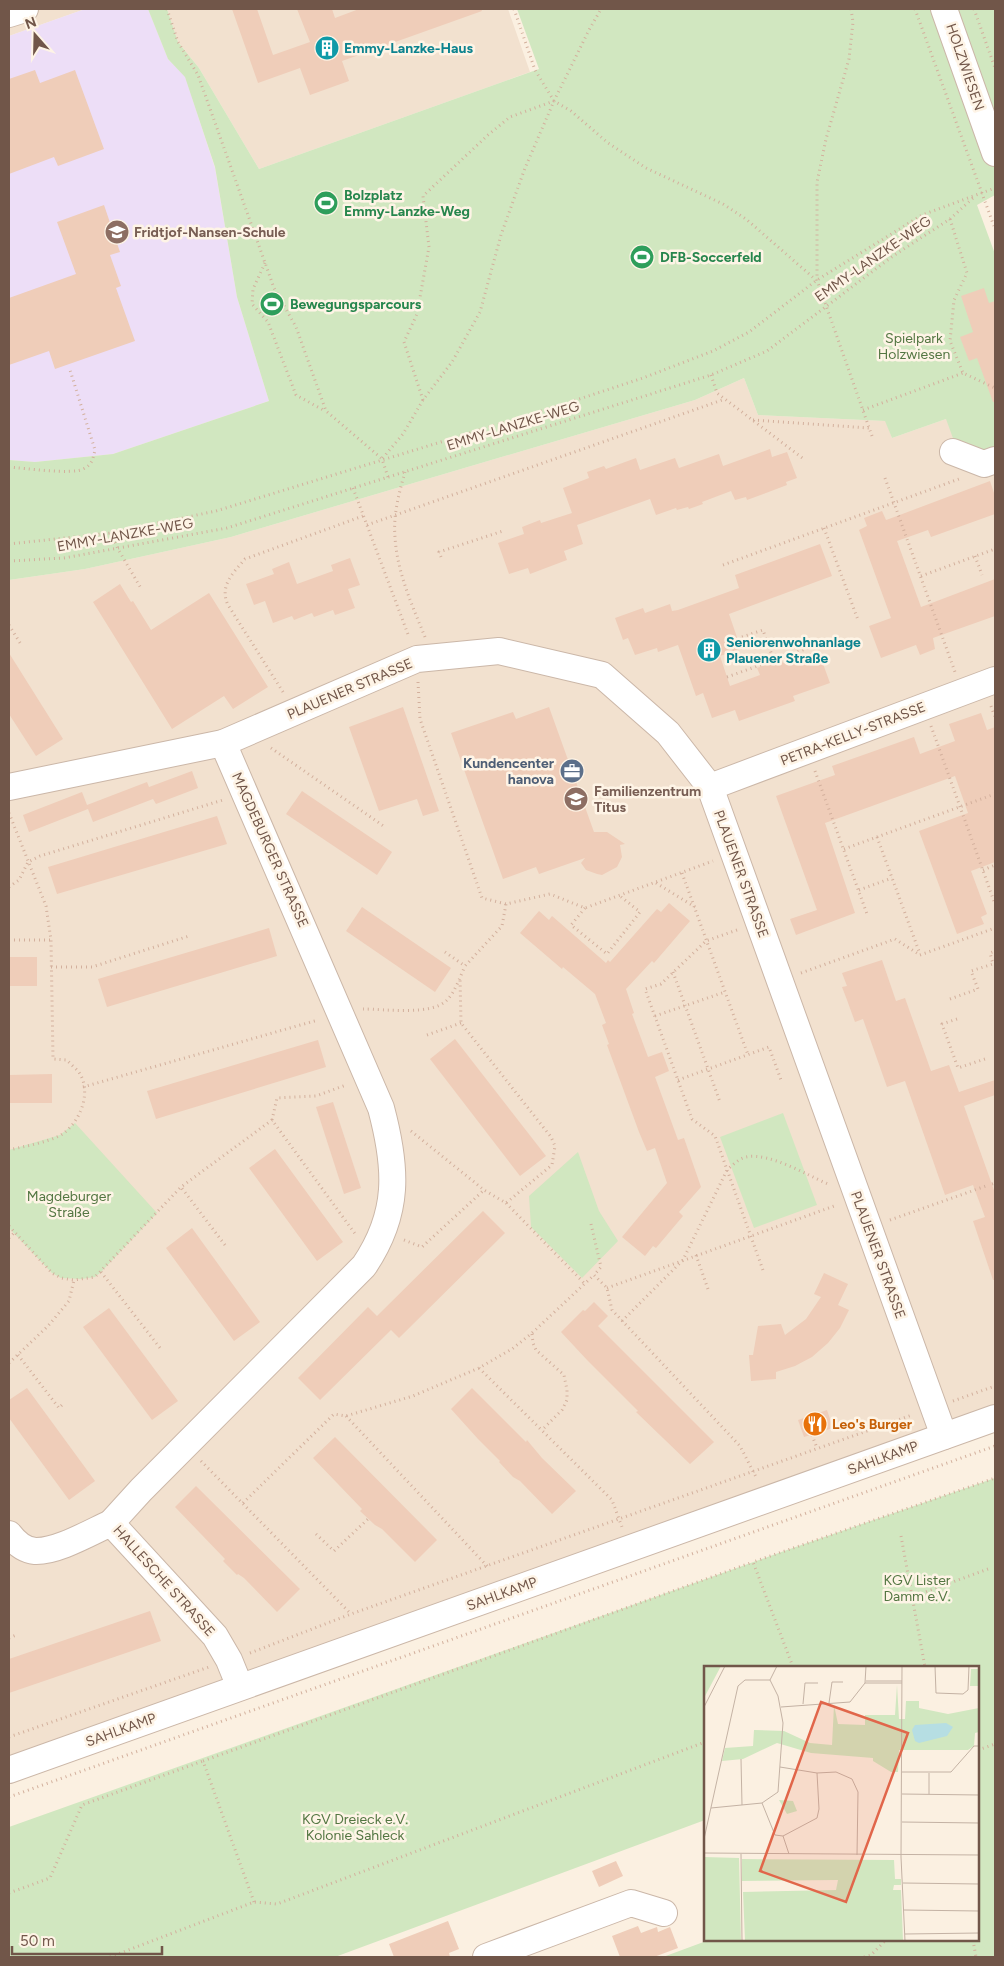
<svg xmlns="http://www.w3.org/2000/svg" width="1004" height="1966" viewBox="0 0 1004 1966" font-family="Figtree,sans-serif">
	<style>
		.residential { fill: #f2e1cf }
		.education { fill: #eddef7 }
		.green { fill: #d1e7c0 }
		.building { fill: #efcdb9 }
		.lines { fill: none; stroke-linecap: round; stroke-linejoin: round }
		.minor-casing { stroke: #cbb7a8; stroke-width: 28 }
		.path { stroke: #d3b09d; stroke-width: 3; stroke-dasharray: 1 4; stroke-linecap: butt }
		.minor { stroke: #fff; stroke-width: 26 }
		.labels { text-anchor: middle; dominant-baseline: central; stroke-width: 5; stroke-linejoin: round; paint-order: stroke }
		.culture-label { font-size: 14px; font-weight: bold; fill: #0d838f; stroke: #fef4e6; text-anchor: start }
		.street-label { font-size: 14px; fill: #715649; stroke: #fef4e6 }
		.leisure-label { font-size: 14px; font-weight: bold; fill: #27864d; stroke: #fef4e6; text-anchor: start }
		.education-label { font-size: 14px; font-weight: bold; fill: #785e54; stroke: #fef4e6; text-anchor: start }
		.park-label { font-size: 14px; fill: #537642; stroke: #fef4e6 }
		.service-label { font-size: 14px; font-weight: bold; fill: #4e5e75; stroke: #fef4e6; text-anchor: end }
		.food-label { font-size: 14px; font-weight: bold; fill: #c56008; stroke: #fef4e6; text-anchor: start }
		.inset-road { fill: none; stroke: #c4b2a4; stroke-width: 1 }
		.view { fill: #e1664a; fill-opacity: 0.15; stroke: #e1664a; stroke-width: 2.5 }
		.inset-edge { fill: none; stroke: #715649; stroke-width: 2.5 }
	</style>
	<rect width="100%" height="100%" fill="#fbf0e1"/>
	<!-- residential -->
	<g class="residential">
		<polygon points="9,9 85,9 9,36"/>
		<polygon points="167,9 508,9 530,72 259,169 199,68 178,42"/>
		<polygon points="744,378 758,415 886,421 892,438 946,419 995,449 995,1418 9,1770 9,580 85,569 231,537 695,400"/>
	</g>
	<!-- education -->
	<polygon class="education" points="85,9 148,9 168,59 185,76 215,168 237,297 269,401 113,454 35,462 9,460 9,36"/>
	<!-- green -->
	<g class="green">
		<polygon points="148,9 167,9 178,42 199,68 259,169 539,69 517,9 995,9 995,195 977,205 995,254 995,449 981,454 954,441 946,419 892,438 885,421 758,415 744,378 695,400 231,537 85,569 9,580 9,460 35,462 113,454 269,401 237,297 215,167 185,77 168,59"/>
		<polygon points="783,1113 817,1205 754,1228 720,1137"/>
		<polygon points="75,1123 157,1213 101,1272 95,1277 81,1279 61,1278 52,1273 9,1228 9,1150 60,1135"/>
		<polygon points="578,1152 599,1211 618,1241 582,1278 531,1227 529,1196"/>
		<polygon points="995,1478 995,1957 663,1957 709,1940 978,1940 978,1667 705,1667 705,1820 335,1957 9,1957 9,1827 787,1550"/>
	</g>
	<!-- building -->
	<g class="building">
		<polygon points="232,9 257,9 273,55 310,42 297,9 332,9 335,18 359,9 481,9 482,11 342,61 349,81 310,95 300,68 258,83"/>
		<polygon points="35,70 40,83 75,70 104,149 58,166 54,157 9,174 9,79"/>
		<polygon points="104,205 120,252 110,255 121,286 116,288 135,341 55,369 49,351 9,365 9,298 76,274 57,222"/>
		<polygon points="984,288 989,303 995,301 995,402 993,402 977,358 969,361 960,337 973,332 961,296"/>
		<polygon points="770,449 772,457 787,452 797,478 786,482 787,485 747,500 746,497 735,500 731,491 702,502 703,504 689,509 688,507 677,510 676,508 656,515 650,499 577,525 583,544 564,551 567,560 530,574 528,568 509,574 498,543 524,534 522,527 540,520 541,523 572,513 563,488 589,478 587,472 604,466 606,469 636,458 640,470 675,458 679,468 719,454 723,466"/>
		<polygon points="990,481 995,496 995,514 931,537 928,530 897,541 921,607 995,579 995,616 933,638 935,649 920,655 916,645 881,658 869,626 891,618 859,530 867,526 864,518 882,511 886,520 889,519"/>
		<polygon points="820,544 832,576 729,614 741,649 720,656 730,686 760,675 757,668 781,659 783,663 812,653 816,663 822,661 830,683 793,696 795,701 739,721 735,710 712,718 703,693 696,696 678,645 658,652 657,648 635,655 628,638 623,640 615,618 643,608 645,613 670,604 672,611 678,610 739,588 735,575"/>
		<polygon points="350,558 360,585 348,589 355,608 335,615 333,610 314,617 312,613 294,620 292,616 273,623 265,601 254,605 246,584 274,574 272,569 289,562 297,584 333,571 331,565"/>
		<polygon points="120,584 131,602 133,601 151,630 209,593 268,687 233,709 224,696 172,729 93,602"/>
		<polygon points="9,653 63,739 36,756 9,714"/>
		<polygon points="403,707 439,811 423,816 417,799 379,811 349,727"/>
		<polygon points="549,707 594,832 607,832 625,844 620,845 622,857 617,867 602,875 597,874 586,870 581,863 585,858 539,874 536,867 503,879 451,733 513,712 516,719"/>
		<polygon points="981,713 987,730 995,727 995,862 971,871 987,914 981,917 984,924 957,934 919,831 968,813 955,776 825,823 855,913 796,935 790,919 817,910 776,796 835,775 832,766 914,737 920,754 955,741 949,724"/>
		<polygon points="192,771 198,788 156,804 153,799 93,822 88,809 29,832 23,815 82,792 87,805 147,782 149,787"/>
		<polygon points="302,791 392,852 377,875 286,814"/>
		<polygon points="217,816 227,844 57,894 48,867"/>
		<polygon points="669,903 690,921 654,963 652,961 626,989 634,1013 632,1014 648,1057 662,1052 669,1071 655,1077 678,1140 684,1138 701,1187 679,1212 683,1216 656,1248 653,1246 645,1256 622,1237 667,1183 655,1148 647,1151 639,1132 607,1045 609,1044 602,1025 606,1023 595,994 563,967 562,969 520,933 539,911 549,920 552,916 606,963 608,960 610,962 657,909 661,912"/>
		<polygon points="362,907 451,968 435,992 346,931"/>
		<polygon points="269,928 277,956 107,1007 98,979"/>
		<rect x="9" y="957" width="28" height="29"/>
		<polygon points="882,960 896,1001 905,998 931,1071 949,1065 959,1092 995,1080 995,1095 964,1106 995,1193 995,1280 993,1280 973,1221 985,1217 973,1185 945,1195 905,1081 887,1087 863,1019 855,1022 847,1000 842,987 847,986 842,973"/>
		<polygon points="455,1039 546,1156 520,1176 430,1059"/>
		<polygon points="318,1040 326,1067 156,1119 147,1091"/>
		<polygon points="52,1074 52,1103 9,1103 9,1075"/>
		<polygon points="333,1102 361,1188 344,1194 316,1107"/>
		<polygon points="275,1149 343,1242 317,1261 249,1168"/>
		<polygon points="483,1211 505,1233 399,1338 391,1330 320,1400 298,1378 368,1307 377,1316"/>
		<polygon points="192,1228 260,1322 234,1341 166,1248"/>
		<polygon points="824,1273 848,1284 838,1305 849,1310 840,1328 828,1343 812,1357 795,1366 776,1372 776,1379 751,1381 749,1355 753,1355 758,1326 781,1324 785,1335 806,1319 821,1297 814,1294"/>
		<polygon points="594,1302 608,1316 598,1326 714,1442 690,1464 636,1412 638,1411 588,1361 561,1332 583,1310 585,1311"/>
		<polygon points="109,1308 178,1401 152,1420 83,1327"/>
		<polygon points="27,1388 95,1481 69,1500 9,1418 9,1400"/>
		<polygon points="472,1388 526,1442 527,1440 542,1458 576,1491 552,1514 520,1481 513,1477 499,1462 500,1461 478,1439 451,1409"/>
		<polygon points="827,1410 833,1428 804,1437 798,1420"/>
		<polygon points="335,1437 437,1540 415,1562 382,1529 375,1525 360,1511 362,1509 313,1458"/>
		<polygon points="196,1486 300,1589 277,1612 244,1578 238,1574 237,1575 223,1561 225,1559 175,1507"/>
		<polygon points="150,1611 161,1641 9,1693 9,1659"/>
		<polygon points="616,1861 623,1876 599,1887 592,1871"/>
		<polygon points="448,1921 459,1949 449,1953 450,1957 394,1957 389,1944"/>
		<polygon points="638,1926 641,1933 657,1927 658,1932 670,1927 678,1948 654,1957 620,1957 612,1936"/>
	</g>
	<g class="lines">
		<defs>
			<g id="minor">
				<polyline points="944,9 995,153"/>
				<polyline points="9,14 25,9"/>
				<polyline points="953,452 984,464 995,460"/>
				<polyline points="9,787 223,743 417,659 499,651 602,675 668,733 710,787 944,1436"/>
				<polyline points="710,787 995,680"/>
				<path d="M111 1523 141 1490 364 1266C400 1213 397 1168 381 1108L223 743"/>
				<path d="M9 1534C15 1542 24 1550 35 1551 57 1552 91 1532 111 1523L215 1636 229 1660 240 1687"/>
				<polyline points="9,1770 995,1418"/>
				<polyline points="486,1957 631,1903 664,1913"/>
			</g>
		</defs>
		<!-- minor casing -->
		<use href="#minor" class="minor-casing"/>
		<!-- path -->
		<g class="path">
			<polyline points="167,9 178,42 198,75 274,288 296,327 326,411 381,458"/>
			<polyline points="514,9 535,70 554,101 571,111 608,143 646,168 723,204 746,219 816,280"/>
			<polyline points="851,9 853,22 849,59 826,139 817,182 817,280 872,436"/>
			<polyline points="915,9 995,229"/>
			<polyline points="974,9 995,68"/>
			<polyline points="950,219 967,273 954,300 950,341 963,373 995,388"/>
			<polyline points="265,263 253,289 252,304 268,322 296,395 325,411"/>
			<polyline points="711,375 717,393 805,460"/>
			<polyline points="423,400 404,342 417,314 429,247 423,196 488,135 510,117 554,101"/>
			<polyline points="863,410 963,373"/>
			<polyline points="753,420 869,428"/>
			<path d="M9 467C23 468 73 475 83 469 92 465 93 459 95 450L70 370"/>
			<path d="M405 472C399 493 393 515 395 537 397 572 412 605 425 637"/>
			<polyline points="388,477 382,459 403,434 423,400 452,362 480,312 501,235 525,168 554,101 589,30 601,9"/>
			<polyline points="885,478 955,672"/>
			<polyline points="353,488 409,637"/>
			<polyline points="367,525 725,399"/>
			<polyline points="824,528 858,620"/>
			<polyline points="111,533 118,549 142,590"/>
			<polyline points="9,544 111,533 216,511 555,407 643,378 713,351 749,332 817,280 922,215 995,188"/>
			<polyline points="975,556 982,575"/>
			<polyline points="441,557 439,552 503,531"/>
			<polyline points="9,561 64,558 227,528 711,375 767,351 893,256 950,219 973,198"/>
			<polyline points="723,565 959,479"/>
			<polyline points="921,576 995,549"/>
			<polyline points="9,625 22,646"/>
			<polyline points="742,637 763,630 774,661"/>
			<polyline points="727,677 839,637"/>
			<polyline points="418,682 420,719 482,898 506,904 550,894 585,908 713,861"/>
			<path d="M283 692 228 605C219 586 233 573 245 559L363 516"/>
			<polyline points="991,706 995,717"/>
			<polyline points="931,726 995,904"/>
			<polyline points="271,748 385,827"/>
			<polyline points="815,771 867,914"/>
			<path d="M9 813 46 906 51 940 53 1059 67 1060C71 1065 77 1069 80 1074 92 1094 79 1124 61 1135 46 1143 25 1146 9 1150"/>
			<polyline points="877,837 920,954"/>
			<polyline points="844,849 995,794"/>
			<polyline points="983,870 995,865"/>
			<polyline points="682,873 748,1055"/>
			<polyline points="656,883 695,907"/>
			<polyline points="9,887 19,880 28,862 40,856 223,800"/>
			<polyline points="859,890 892,878"/>
			<polyline points="585,908 571,925 607,954 640,912 620,896"/>
			<polyline points="737,930 706,941 661,984 645,989 692,1119 715,1136 764,1273"/>
			<polyline points="9,940 51,940"/>
			<polyline points="445,952 465,966 502,926 506,904"/>
			<polyline points="920,955 995,928"/>
			<polyline points="51,967 92,967 189,936"/>
			<polyline points="673,972 720,1102"/>
			<polyline points="801,973 895,939 920,955"/>
			<polyline points="950,999 978,989 971,971 993,964 990,953 995,951"/>
			<path d="M363 1009C384 1009 432 1016 447 1000 455 992 460 977 465 966"/>
			<polyline points="655,1016 725,992"/>
			<polyline points="957,1019 942,1024 958,1068 988,1058"/>
			<polyline points="427,1035 461,1023"/>
			<polyline points="678,1080 769,1047 781,1080"/>
			<polyline points="83,1087 318,1020"/>
			<polyline points="272,1120 277,1098 316,1096 346,1085"/>
			<polyline points="411,1131 484,1190 506,1203 552,1165 555,1146 551,1137 461,1023 460,977"/>
			<polyline points="992,1184 995,1183"/>
			<polyline points="506,1203 585,1284"/>
			<polyline points="890,1220 986,1186"/>
			<polyline points="591,1224 601,1267 594,1275"/>
			<polyline points="9,1226 52,1273 61,1278 74,1280 95,1277 181,1187"/>
			<polyline points="9,1238 15,1232"/>
			<polyline points="404,1240 422,1247 484,1190"/>
			<polyline points="225,1245 181,1187 272,1120 356,1235"/>
			<polyline points="696,1255 709,1292"/>
			<polyline points="101,1272 160,1348"/>
			<polyline points="607,1288 837,1205"/>
			<path d="M622 1321 683 1260 727 1170C733 1165 738 1159 746 1157 769 1152 807 1175 828 1184"/>
			<polyline points="532,1334 533,1343 536,1350 564,1375 567,1390 567,1400 562,1410 542,1430"/>
			<polyline points="18,1355 59,1408 62,1405"/>
			<polyline points="9,1363 48,1326 69,1301 74,1280"/>
			<polyline points="479,1368 612,1500 622,1527"/>
			<polyline points="953,1401 995,1386"/>
			<polyline points="346,1416 488,1567"/>
			<polyline points="812,1435 817,1448"/>
			<polyline points="201,1461 351,1614"/>
			<polyline points="243,1503 334,1414 346,1416 413,1396 479,1368 512,1349 532,1333 594,1275 607,1288 612,1310 740,1446 757,1479"/>
			<polyline points="316,1534 334,1551 368,1519"/>
			<polyline points="901,1536 925,1667"/>
			<polyline points="912,1597 988,1569"/>
			<polyline points="9,1638 16,1635"/>
			<polyline points="250,1653 351,1614 912,1415"/>
			<polyline points="793,1667 753,1562 995,1478"/>
			<polyline points="9,1737 209,1667"/>
			<polyline points="978,1750 995,1744"/>
			<polyline points="9,1797 995,1446"/>
			<polyline points="9,1893 50,1878 82,1805 203,1761"/>
			<polyline points="254,1902 203,1761 753,1562"/>
			<polyline points="973,1940 976,1957"/>
			<polyline points="110,1957 254,1902 277,1904 705,1742"/>
			<polyline points="864,1957 871,1955 886,1940"/>
		</g>
		<!-- minor -->
		<use href="#minor" class="minor"/>
	</g>
	<!-- icons -->
	<defs>
		<symbol id="building-disc" viewBox="-11 -11 22 22"><circle r="9.5" fill="#0f9aa8" stroke="#fef4e6"/><path d="M-4-6H4V6H1V3H-1V6H-4ZM-2.5-4.3h1.7v1.8h-1.7ZM.8-4.3h1.7v1.8H.8ZM-2.5-1h1.7V.8h-1.7ZM.8-1h1.7V.8H.8Z" fill="#fff"/></symbol>
		<symbol id="stadium-disc" viewBox="-11 -11 22 22"><circle r="9.5" fill="#2e9e5b" stroke="#fef4e6"/><path d="M0-5a6.5 5 0 1 0 0 10a6.5 5 0 1 0 0-10ZM-3.5-1.8h7v3.6h-7Z" fill="#fff"/></symbol>
		<symbol id="school-disc" viewBox="-11 -11 22 22"><circle r="9.5" fill="#8d6e63" stroke="#fef4e6"/><path d="M0-5L7-2L0 1L-7-2ZM-4 1L0 2.5L4 1V4Q0 6-4 4Z" fill="#fff"/></symbol>
		<symbol id="office-disc" viewBox="-11 -11 22 22"><circle r="9.5" fill="#5c6f8a" stroke="#fef4e6"/><path d="M-6-3h4V-5.5h4V-3h4V5H-6ZM-1-4.5V-3h2v-1.5ZM-6 0V1H6V0Z" fill="#fff"/></symbol>
		<symbol id="restaurant-disc" viewBox="-11 -11 22 22"><circle r="9.5" fill="#e8710a" stroke="#fef4e6"/><path d="M-5-6h1v4h1v-4h1v4h1v-4h1v5L-1.5 .5V6h-2V.5L-5-1ZM5-6V6H3V1.5H1.5Q1.5-4 5-6Z" fill="#fff"/></symbol>
	</defs>
	<g fill-rule="evenodd">
		<use href="#building-disc" x="313" y="34" width="28" height="28"/>
		<use href="#stadium-disc" x="312" y="189" width="28" height="28"/>
		<use href="#school-disc" x="103" y="218" width="28" height="28"/>
		<use href="#stadium-disc" x="628" y="243" width="28" height="28"/>
		<use href="#stadium-disc" x="258" y="290" width="28" height="28"/>
		<use href="#building-disc" x="695" y="636" width="28" height="28"/>
		<use href="#office-disc" x="558" y="757" width="28" height="28"/>
		<use href="#school-disc" x="562" y="785" width="28" height="28"/>
		<use href="#restaurant-disc" x="801" y="1410" width="28" height="28"/>
	</g>
	<g class="labels">
		<!-- culture labels -->
		<g class="culture-label">
			<text x="344" y="48">Emmy-Lanzke-Haus</text>
			<text x="726" y="642">Seniorenwohnanlage<tspan x="726" dy="16">Plauener Straße</tspan></text>
		</g>
		<!-- street labels -->
		<g class="street-label">
			<text transform="translate(965 67) rotate(71)">HOLZWIESEN</text>
			<text transform="translate(873 259) rotate(-35)">EMMY-LANZKE-WEG</text>
			<text transform="translate(513 426) rotate(-17)">EMMY-LANZKE-WEG</text>
			<text transform="translate(125 535) rotate(-10)">EMMY-LANZKE-WEG</text>
			<text transform="translate(350 689) rotate(-23)">PLAUENER STRASSE</text>
			<text transform="translate(853 734) rotate(-21)">PETRA-KELLY-STRASSE</text>
			<text transform="translate(270 850) rotate(66)">MAGDEBURGER STRASSE</text>
			<text transform="translate(741 874) rotate(70)">PLAUENER STRASSE</text>
			<text transform="translate(878 1255) rotate(70)">PLAUENER STRASSE</text>
			<text transform="translate(883 1458) rotate(-20)">SAHLKAMP</text>
			<text transform="translate(164 1581) rotate(48)">HALLESCHE STRASSE</text>
			<text transform="translate(502 1594) rotate(-20)">SAHLKAMP</text>
			<text transform="translate(121 1730) rotate(-20)">SAHLKAMP</text>
		</g>
		<!-- leisure labels -->
		<g class="leisure-label">
			<text x="344" y="195">Bolzplatz<tspan x="344" dy="16">Emmy-Lanzke-Weg</tspan></text>
			<text x="660" y="257">DFB-Soccerfeld</text>
			<text x="290" y="304">Bewegungsparcours</text>
		</g>
		<!-- education labels -->
		<g class="education-label">
			<text x="134" y="232">Fridtjof-Nansen-Schule</text>
			<text x="594" y="791">Familienzentrum<tspan x="594" dy="16">Titus</tspan></text>
		</g>
		<!-- park labels -->
		<g class="park-label">
			<text x="914" y="338">Spielpark<tspan x="914" dy="16">Holzwiesen</tspan></text>
			<text x="69" y="1196">Magdeburger<tspan x="69" dy="16">Straße</tspan></text>
			<text x="917" y="1580">KGV Lister<tspan x="917" dy="16">Damm e.V.</tspan></text>
			<text x="355" y="1819">KGV Dreieck e.V.<tspan x="355" dy="16">Kolonie Sahleck</tspan></text>
		</g>
		<!-- service labels -->
		<g class="service-label">
			<text x="554" y="763">Kundencenter<tspan x="554" dy="16">hanova</tspan></text>
		</g>
		<!-- food labels -->
		<g class="food-label">
			<text x="832" y="1424">Leo's Burger</text>
		</g>
	</g>
	<!-- overview -->
	<g transform="translate(704 1666)">
		<rect width="275" height="275" fill="#fbf0e1"/>
		<path d="M0 0H17L0 32ZM267 3H275V37V20H266ZM193 19 195 53H201L202 35H215V42L244 48 275 42V66L271 67 270 80 264 84H195L194 106H187L169 95V92L107 87 73 77 39 93 18 95 21 82 49 80 50 64 80 65 106 77 128 79 130 39 134 58 161 59V49H191ZM75 134 89 135 93 145 83 148ZM0 191 35 192 37 275H0ZM38 193 190 194 191 213H197V219H190L189 224H197L199 275H41L39 226 132 224 134 214 38 215Z" fill="#d1e7c0"/>
		<path d="M242 57 249 61 243 70 215 77 211 75 208 64 211 59Z" fill="#b6dee3"/>
		<path class="inset-road" d="M198 0 197 191 201 275M231 0 232 27 259 28 264 24 265 0M162 15H198M161 17H198M125 37 128 16H139M99 38 101 17H114M0 41 21 0M77 41 146 36 161 17 162 0M37 93 38 139M76 101 113 107 132 106 148 113 154 126 153 189M198 106H247L270 80H275M225 107V128M198 128 275 129M58 137 71 169 79 170 85 188M7 142 58 137 74 126 79 57 74 30 66 14 73 0M198 156 275 157M79 170 113 152 115 143 113 107M0 173 34 20 41 14H66M0 187 275 189M37 188 38 275M199 217 275 218M200 244 275 245M201 268 275 267"/>
		<path class="view" d="M117 36 204 67 142 236 56 205Z"/>
		<rect width="275" height="275" class="inset-edge"/>
	</g>
	<!-- border -->
	<rect width="1004" height="1966" fill="none" stroke="#715649" stroke-width="20"/>
	<!-- north arrow -->
	<g transform="translate(35 35) rotate(340)" stroke="#fef4e6" stroke-width="4" paint-order="stroke">
	<path d="M0-4L9 19L0 12L-9 19Z" fill="#715649"/>
	<text y="-8" font-size="14" font-weight="bold" text-anchor="middle" fill="#715649">N</text>
	</g>
	<!-- scale -->
	<path d="M12 1946v8h150v-8" fill="none" stroke="#715649" stroke-width="2.5"/>
	<text x="20" y="1946" font-size="15" fill="#715649" stroke="#fef4e6" stroke-width="4" paint-order="stroke">50 m</text>
</svg>
